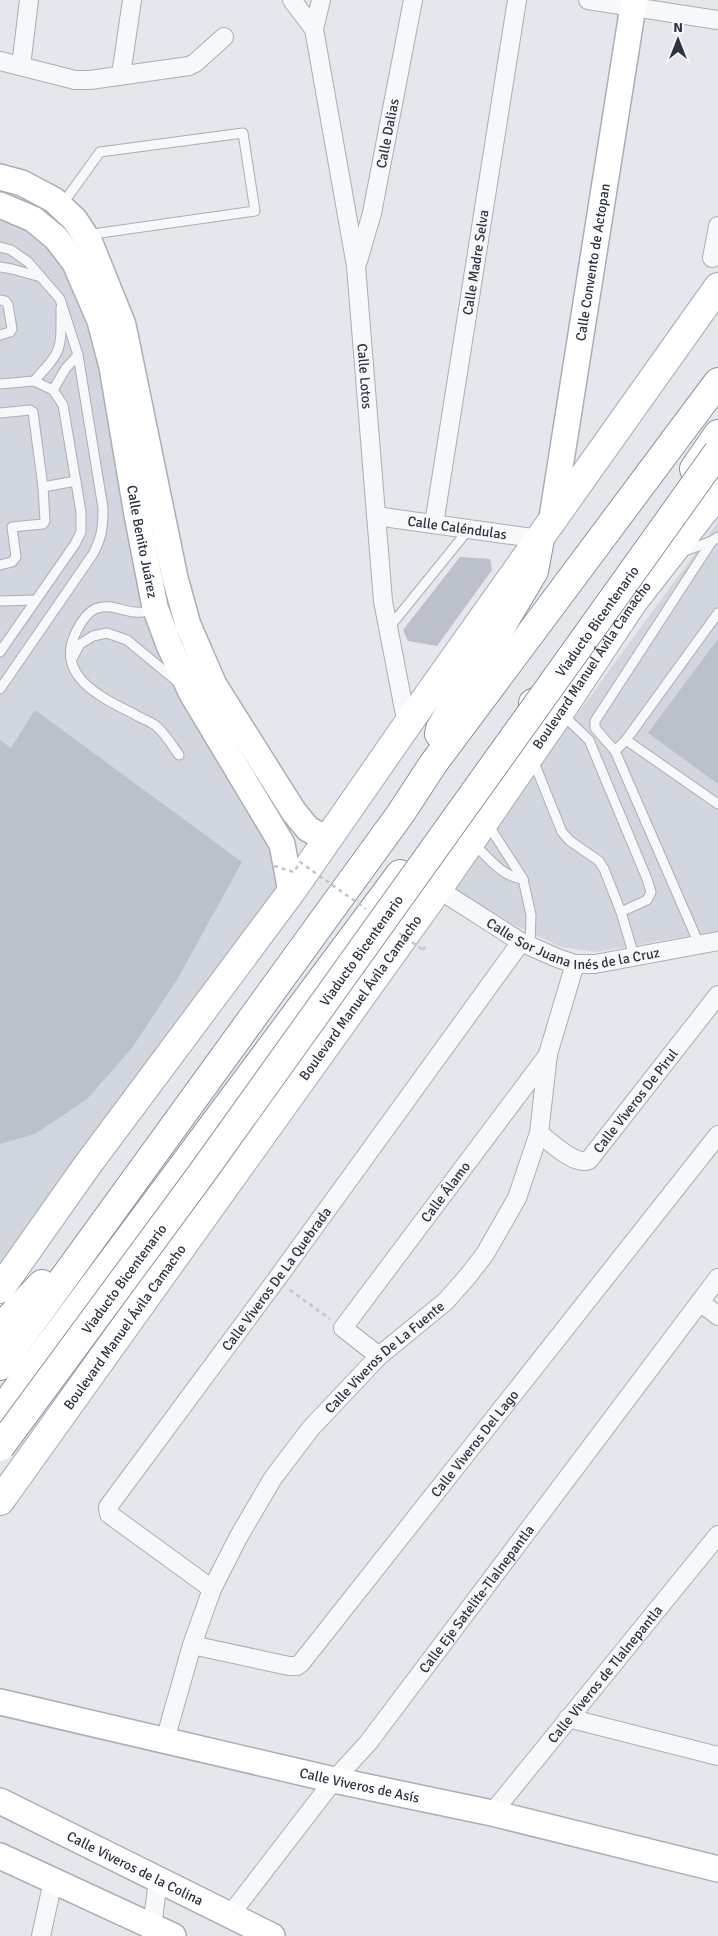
<svg xmlns="http://www.w3.org/2000/svg" width="718" height="1936" viewBox="0 0 718 1936" font-family="Signika,sans-serif">
	<style>
		.built { fill: #d2d6de }
		.building { fill: #bbc0ca }
		.lines { fill: none; stroke-linecap: round; stroke-linejoin: round }
		.lane-casing { stroke: #a9aeb7; stroke-width: 11 }
		.street-casing { stroke: #a9aeb7; stroke-width: 20 }
		.secondary-casing { stroke: #a9aeb7; stroke-width: 28 }
		.primary-casing { stroke: #a3abb8; stroke-width: 30 }
		.highway-casing { stroke: #8b94a3; stroke-width: 30 }
		.path { stroke: #c2c5cb; stroke-width: 2.5; stroke-dasharray: 4 4; stroke-linecap: butt }
		.lane { stroke: #f7f8fa; stroke-width: 9 }
		.street { stroke: #f7f8fa; stroke-width: 18 }
		.secondary { stroke: #fff; stroke-width: 25 }
		.primary { stroke: #fff; stroke-width: 28 }
		.highway { stroke: #fff; stroke-width: 28 }
		.highway-bridge-casing { stroke: #8b94a3; stroke-width: 30; stroke-linecap: butt }
		.path-bridge { stroke: #c2c5cb; stroke-width: 2.5; stroke-dasharray: 4 4; stroke-linecap: butt }
		.highway-bridge { stroke: #fff; stroke-width: 28 }
		.labels { text-anchor: middle; dominant-baseline: central; stroke-width: 4.5; stroke-linejoin: round; paint-order: stroke }
		.street-label { font-size: 14px; fill: #2b3445; stroke: #f4f6f9 }
	</style>
	<rect width="100%" height="100%" fill="#e4e7ec"/>
	<!-- built -->
	<g class="built">
		<polygon points="0,205 75,263 156,607 261,810 291,892 0,1289"/>
		<polygon points="718,522 718,931 596,952 561,947 515,925 450,888"/>
	</g>
	<!-- building -->
	<g class="building">
		<polygon points="460,557 490,559 492,570 437,646 408,641 403,630"/>
		<polygon points="718,639 718,784 648,733"/>
		<polygon points="35,710 242,862 178,978 132,1048 87,1099 35,1134 0,1144 0,740 11,748"/>
	</g>
	<g class="lines">
		<defs>
			<g id="lane">
				<polyline points="61,206 100,152 243,133 255,211 86,235"/>
				<path d="M0 247 11 250 28 262 60 299 78 355 103 508C103 528 102 537 93 554L0 689"/>
				<polyline points="0,267 12,269 41,277"/>
				<polyline points="0,300 5,301 8,305 12,329 10,332 0,335"/>
				<path d="M34 381C63 349 61 351 61 308"/>
				<polyline points="0,384 34,381 53,390 63,405 81,512 81,532 75,544 0,652"/>
				<polyline points="53,390 66,368 78,355"/>
				<polyline points="0,413 30,410 33,412 43,487 45,521 43,524 12,527 16,557 12,562 0,565"/>
				<polyline points="43,487 76,481"/>
				<polyline points="682,552 712,541 718,537"/>
				<polyline points="0,601 36,600"/>
				<path d="M154 608C133 621 114 600 95 609 86 613 80 624 76 632 54 676 102 698 134 714 140 718 149 721 155 725 164 732 172 745 179 755"/>
				<polyline points="718,613 626,740 718,804"/>
				<polyline points="388,629 469,529"/>
				<polyline points="72,659 80,644 93,636 107,633 127,640 179,683"/>
				<polyline points="562,714 589,740 647,879 651,892 647,900 621,912"/>
				<polyline points="626,740 615,751 699,944"/>
				<polyline points="615,751 595,728 595,721 712,541"/>
				<polyline points="533,760 562,832 570,841 599,861 604,869 621,912 634,956"/>
				<polyline points="487,823 523,879 531,915 530,946"/>
				<path d="M473 843C487 856 502 877 523 879"/>
			</g>
			<g id="street">
				<polyline points="292,0 314,29"/>
				<path id="s1" d="M321 0 314 29 356 266 383 601 407 725"/>
				<polyline points="588,0 718,20"/>
				<polyline points="0,61 75,80 90,80 189,66 195,63 224,37"/>
				<polyline points="21,66 29,0"/>
				<polyline points="121,75 132,0"/>
				<polyline points="712,258 718,226"/>
				<path id="s2" d="M358 261 372 213 413 0"/>
				<path id="s3" d="M376 516 540 539"/>
				<path id="s4" d="M434 524 517 0"/>
				<path id="s5" d="M438 889 521 942 557 958 575 964H595L718 941"/>
				<path id="s6" d="M539 1133C550 1142 575 1166 589 1160L718 995"/>
				<polyline points="700,1302 718,1316"/>
				<path id="s7" d="M379 1356 343 1328 548 1055"/>
				<path id="s8" d="M212 1589 109 1514 108 1507 276 1280 521 942"/>
				<path id="s9" d="M192 1645 289 1666H297L301 1663 718 1135"/>
				<polyline points="568,1718 718,1756"/>
				<path id="s10" d="M165 1740 192 1645 212 1589 239 1536 273 1478 311 1428 379 1356 446 1301 468 1276 485 1254 517 1198 539 1133 548 1054 575 964"/>
				<path id="s11" d="M492 1813 718 1535"/>
				<path id="s12" d="M230 1915 334 1780 368 1743 718 1278"/>
				<polyline points="41,1936 53,1881"/>
				<polyline points="151,1936 158,1880"/>
			</g>
			<g id="secondary">
				<polyline points="0,177 22,183 54,200 75,220 90,243 123,325 175,578 188,625 214,685 294,812 308,829 327,839"/>
				<path id="s13" d="M0 205 33 219 56 238 75 263 100 321 112 367 137 515 155 607 169 645 191 692 282 844 291 892"/>
				<path id="s14" d="M551 524 634 0"/>
				<path id="s15" d="M0 1702 334 1780 492 1813 718 1869"/>
				<path id="s16" d="M0 1801 272 1936"/>
				<polyline points="0,1856 173,1936"/>
			</g>
			<g id="primary">
				<polyline points="0,1289 86,1167 291,892 407,725 718,287"/>
				<path id="s17" d="M0 1501 438 889 560 712 633 602 718 493"/>
			</g>
			<g id="highway">
				<polyline points="694,469 718,434"/>
				<polyline points="533,703 579,682"/>
				<polyline points="439,734 440,729 534,571 540,539"/>
				<polyline points="265,1130 269,1069"/>
				<polyline points="0,1328 42,1284"/>
				<polyline points="0,1366 401,813 433,764 718,382"/>
				<polyline points="0,1412 400,874"/>
				<polyline points="0,1499 2,1498"/>
			</g>
		</defs>
		<!-- lane casing -->
		<use href="#lane" class="lane-casing"/>
		<!-- street casing -->
		<use href="#street" class="street-casing"/>
		<!-- secondary casing -->
		<use href="#secondary" class="secondary-casing"/>
		<!-- primary casing -->
		<use href="#primary" class="primary-casing"/>
		<!-- highway casing -->
		<use href="#highway" class="highway-casing"/>
		<!-- path -->
		<g class="path">
			<polyline points="423,950 427,943"/>
			<polyline points="290,1290 330,1319"/>
		</g>
		<!-- lane -->
		<use href="#lane" class="lane"/>
		<!-- street -->
		<use href="#street" class="street"/>
		<!-- secondary -->
		<use href="#secondary" class="secondary"/>
		<!-- primary -->
		<use href="#primary" class="primary"/>
		<!-- highway -->
		<use href="#highway" class="highway"/>
		<defs>
			<g id="highway-bridge">
				<path id="s18" d="M0 1447 202 1173 718 452"/>
			</g>
		</defs>
		<!-- highway-bridge casing -->
		<use href="#highway-bridge" class="highway-bridge-casing"/>
		<!-- path-bridge -->
		<g class="path-bridge">
			<polyline points="274,866 294,872 300,862 366,909"/>
			<polyline points="399,933 423,950"/>
		</g>
		<!-- highway-bridge -->
		<use href="#highway-bridge" class="highway-bridge"/>
	</g>
	<g class="labels">
		<!-- street labels -->
		<g class="street-label">
			<text stroke="none"><textPath href="#s2" startOffset="131">Calle Dalias</textPath></text>
			<text stroke="none"><textPath href="#s4" startOffset="265">Calle Madre Selva</textPath></text>
			<text stroke="none"><textPath href="#s14" startOffset="265">Calle Convento de Actopan</textPath></text>
			<text stroke="none"><textPath href="#s1" startOffset="381">Calle Lotos</textPath></text>
			<text stroke="none"><textPath href="#s3" startOffset="82">Calle Caléndulas</textPath></text>
			<text stroke="none"><textPath href="#s13" startOffset="385">Calle Benito Juárez</textPath></text>
			<text stroke="none"><textPath href="#s18" startOffset="1019">Viaducto Bicentenario</textPath></text>
			<text stroke="none"><textPath href="#s17" startOffset="1024">Boulevard Manuel Ávila Camacho</textPath></text>
			<text stroke="none"><textPath href="#s5" startOffset="151">Calle Sor Juana Inés de la Cruz</textPath></text>
			<text stroke="none"><textPath href="#s18" startOffset="614">Viaducto Bicentenario</textPath></text>
			<text stroke="none"><textPath href="#s17" startOffset="619">Boulevard Manuel Ávila Camacho</textPath></text>
			<text stroke="none"><textPath href="#s6" startOffset="134">Calle Viveros De Pirul</textPath></text>
			<text stroke="none"><textPath href="#s7" startOffset="216">Calle Álamo</textPath></text>
			<text stroke="none"><textPath href="#s18" startOffset="209">Viaducto Bicentenario</textPath></text>
			<text stroke="none"><textPath href="#s8" startOffset="418">Calle Viveros De La Quebrada</textPath></text>
			<text stroke="none"><textPath href="#s17" startOffset="214">Boulevard Manuel Ávila Camacho</textPath></text>
			<text stroke="none"><textPath href="#s10" startOffset="450">Calle Viveros De La Fuente</textPath></text>
			<text stroke="none"><textPath href="#s9" startOffset="392">Calle Viveros Del Lago</textPath></text>
			<text stroke="none"><textPath href="#s12" startOffset="401">Calle Eje Satelite-Tlalnepantla</textPath></text>
			<text stroke="none"><textPath href="#s11" startOffset="179">Calle Viveros de Tlalnepantla</textPath></text>
			<text stroke="none"><textPath href="#s15" startOffset="369">Calle Viveros de Asís</textPath></text>
			<text stroke="none"><textPath href="#s16" startOffset="151">Calle Viveros de la Colina</textPath></text>
		</g>
	</g>
	<!-- north arrow -->
	<g transform="translate(678 40)" stroke="#f4f6f9" stroke-width="4" paint-order="stroke">
	<path d="M0-4L9 19L0 12L-9 19Z" fill="#2b3445"/>
	<text y="-8" font-size="14" font-weight="bold" text-anchor="middle" fill="#2b3445">N</text>
	</g>
</svg>
